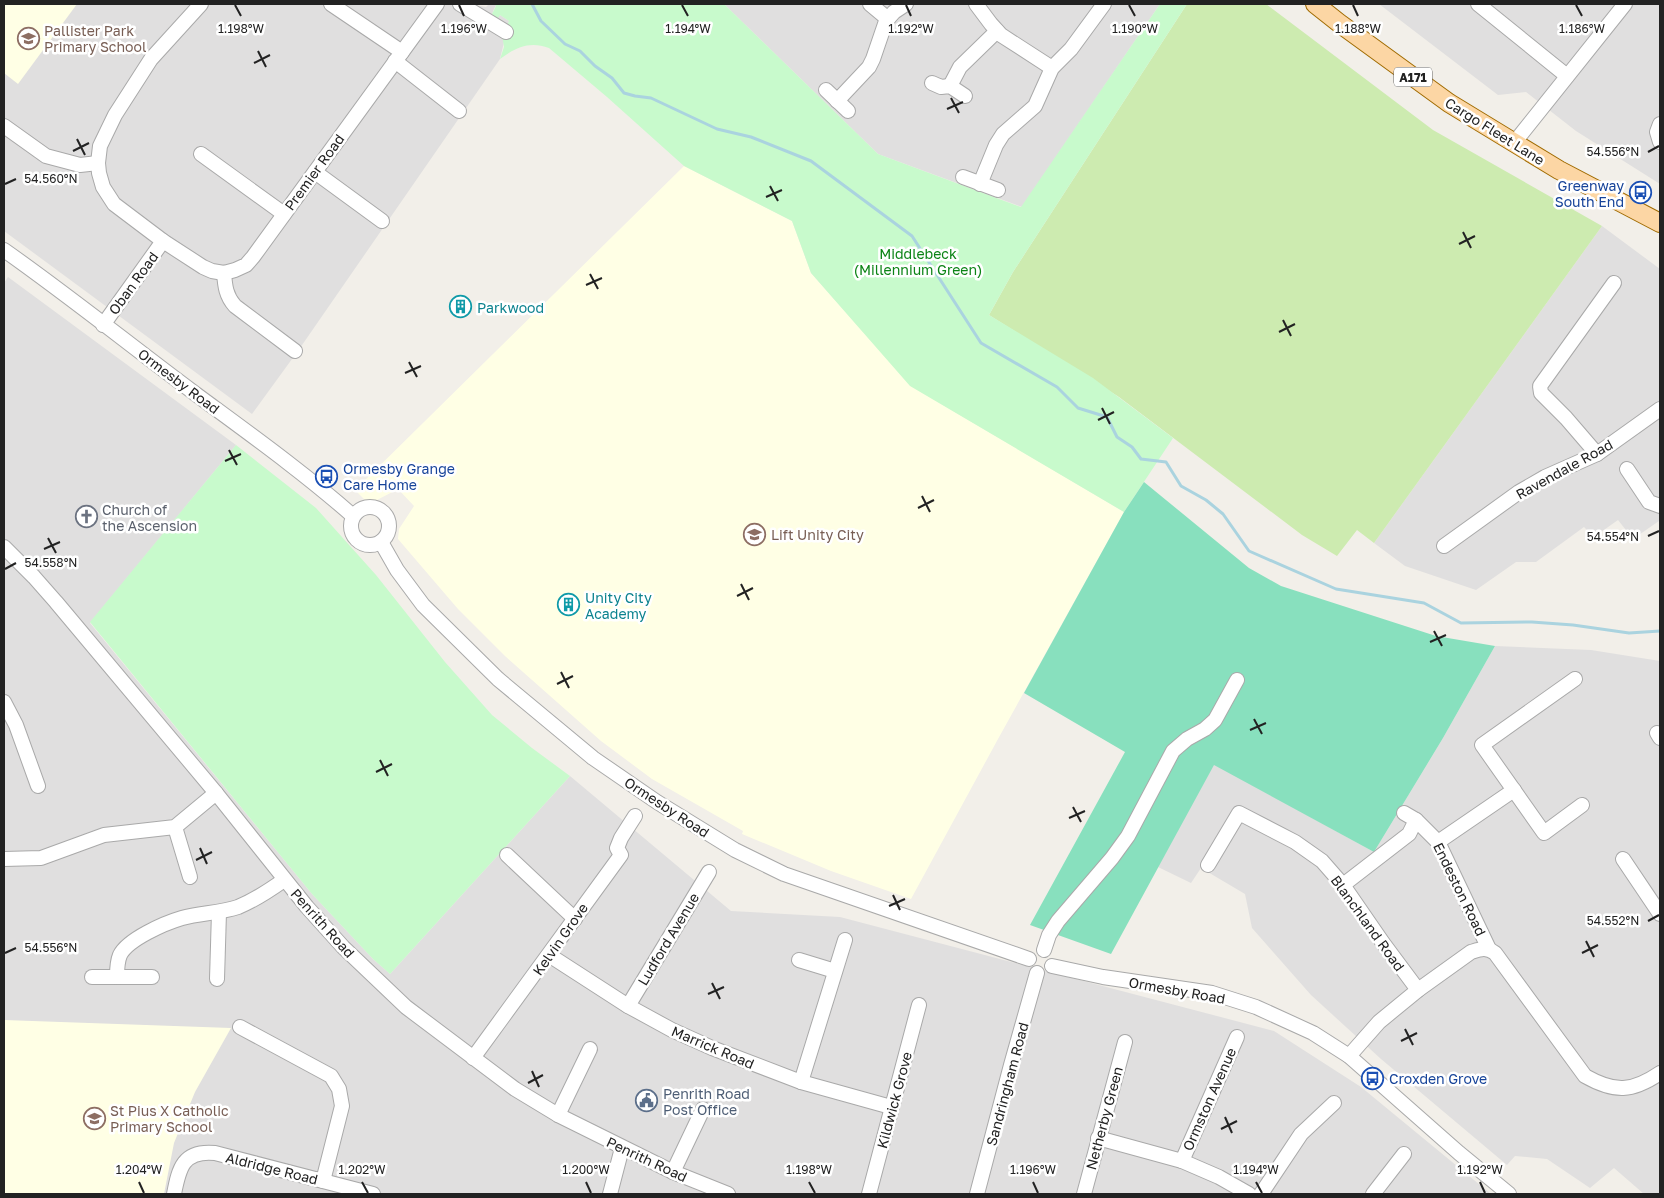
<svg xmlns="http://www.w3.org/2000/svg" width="1664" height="1198" viewBox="0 0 1664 1198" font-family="'Golos Text',sans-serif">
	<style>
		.residential { fill: #e0dfdf }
		.education { fill: #ffffe5 }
		.grass { fill: #cdebb0 }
		.park { fill: #c8facc }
		.pitch { fill: #88e0be }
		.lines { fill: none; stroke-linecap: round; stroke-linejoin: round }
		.stream { stroke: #aad3df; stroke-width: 3 }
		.minor-casing { stroke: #a9a9a9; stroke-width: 16 }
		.major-casing { stroke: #a06b00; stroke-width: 20 }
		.minor { stroke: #fff; stroke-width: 14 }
		.major { stroke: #fcd6a4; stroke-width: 18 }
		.ticks { fill: none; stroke: #222; stroke-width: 2 }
		.labels { text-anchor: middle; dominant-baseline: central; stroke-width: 5; stroke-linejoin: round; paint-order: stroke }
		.shield { fill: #fff; stroke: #646464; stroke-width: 1 }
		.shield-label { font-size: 12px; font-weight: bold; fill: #222 }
		.education-label { font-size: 14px; fill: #785e54; stroke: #fff; text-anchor: start }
		.street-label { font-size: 14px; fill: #222; stroke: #fff }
		.transit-label { font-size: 14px; fill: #164399; stroke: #fff; text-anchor: start }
		.park-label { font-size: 14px; fill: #0c8416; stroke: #fff }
		.culture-label { font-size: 14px; fill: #0d838f; stroke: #fff; text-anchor: start }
		.worship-label { font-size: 14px; fill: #5b616d; stroke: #fff; text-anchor: start }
		.service-label { font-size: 14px; fill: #4e5e75; stroke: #fff; text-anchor: start }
		.ticks-label { font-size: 12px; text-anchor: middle; fill: #222; stroke: #fff; stroke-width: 5; stroke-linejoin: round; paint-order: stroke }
	</style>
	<rect width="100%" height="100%" fill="#f2efe9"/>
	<!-- residential -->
	<g class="residential">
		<polygon points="4,4 468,4 486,7 489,4 494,4 496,5 493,11 492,17 500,15 509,21 500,59 300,348 252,414 4,231"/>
		<polygon points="724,4 1160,4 1022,207 878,154"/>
		<polygon points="1379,4 1660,4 1660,184 1576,131 1526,92 1498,95"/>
		<polygon points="1602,226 1660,269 1660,521 1659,521 1633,539 1618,520 1594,537 1584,527 1536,562 1516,562 1476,590 1405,566 1374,543"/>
		<polygon points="8,277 236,445 90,623 312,894 373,959 390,974 570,776 731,911 840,917 1274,1031 1361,1087 1491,1194 4,1194 4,283"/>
		<polygon points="1495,646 1591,650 1660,661 1660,1194 1644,1194 1614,1168 1590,1188 1547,1159 1515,1156 1507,1165 1381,1059 1311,995 1252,928 1245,894 1201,868 1191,883 1158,867 1214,764 1374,852 1443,738"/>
	</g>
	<!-- education -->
	<g class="education">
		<polygon points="4,4 77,4 18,84 4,73"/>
		<polygon points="684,166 792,221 811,273 911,386 1124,512 998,739 911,899 831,871 742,834 743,831 652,779 601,741 505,656 458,609 398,539 399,529 414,506 398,489 377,500 369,502 365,500 355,490"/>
		<polygon points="4,1020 231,1028 195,1092 174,1143 164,1194 4,1194"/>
	</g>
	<!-- grass -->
	<polygon class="grass" points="1187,4 1266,4 1433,130 1602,226 1374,543 1357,530 1337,556 1302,535 1119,397 989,315 1013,272"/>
	<!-- park -->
	<g class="park">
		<path d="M494 4H724L878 154 1021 207 1160 4H1187L1013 272 989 315 1093 378 1173 438 1124 512 910 386 811 273 792 221 684 166 607 97 549 48C530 41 516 47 500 59L504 47 502 35 509 21 500 15 496 21 492 14 496 6Z"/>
		<polygon points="236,445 316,508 376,575 445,662 492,715 532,748 570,776 390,974 373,959 312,894 90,622"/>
	</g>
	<!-- pitch -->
	<polygon class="pitch" points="1144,482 1249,568 1281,586 1436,636 1495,646 1443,738 1374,852 1214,765 1111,954 1030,925 1125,752 1024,693 1124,512"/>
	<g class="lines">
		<!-- stream -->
		<polyline class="stream" points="532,4 541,21 565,44 580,51 595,66 612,78 624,93 635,96 651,98 717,129 751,137 811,161 912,236 981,343 1057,387 1078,408 1107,417 1117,437 1132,447 1141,459 1166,462 1181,486 1206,500 1223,514 1249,551 1336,589 1424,603 1461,623 1532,622 1573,625 1629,633 1660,631"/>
		<defs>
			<g id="minor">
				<polyline points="201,4 151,59 115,115 100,146 98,163 99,173 103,187 114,204 163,241 203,267 212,271 224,273 235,270 246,265 253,257 437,4"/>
				<polyline points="331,4 402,52"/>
				<polyline points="460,4 506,32"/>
				<polyline points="870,4 888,19"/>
				<polyline points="976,4 991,24 1001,35 1052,68"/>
				<polyline points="1478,4 1567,76"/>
				<polyline points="395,61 459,111"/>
				<polyline points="932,83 941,87 950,86 965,96"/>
				<polyline points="950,86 960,67 997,31"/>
				<polyline points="826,90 848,111"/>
				<polyline points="837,101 869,67 873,59 886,21 894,12 906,4"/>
				<polyline points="1660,124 1657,132 1660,142"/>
				<polyline points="4,126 46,156 80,165 98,163"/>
				<polyline points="1514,143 1625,4"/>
				<polyline points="201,154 284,214"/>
				<polyline points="315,172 382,221"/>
				<polyline points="963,177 998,190"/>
				<polyline points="980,184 996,145 1003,134 1035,106 1052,68 1071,49 1104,4"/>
				<path d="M4 250C68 295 130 345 193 392 247 432 302 471 353 516"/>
				<path d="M224 273C225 286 226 296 235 306L295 351"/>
				<polyline points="103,325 163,241"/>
				<polyline points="1597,454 1566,418 1541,393 1540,386 1614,283"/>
				<polyline points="1627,469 1649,502 1660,506"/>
				<circle cx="370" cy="526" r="19"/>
				<polyline points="381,542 397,570 423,605 498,679 593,758 657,802 735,850 784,874 1029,959"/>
				<polyline points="1444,546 1519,492 1545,477 1597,454 1660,409"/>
				<polyline points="4,547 34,577 56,602 216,793 307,907 343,947 406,1007 515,1089 558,1115 673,1172 728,1194"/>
				<polyline points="1575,679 1482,745 1544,833 1582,805"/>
				<polyline points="4,702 16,725 38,786"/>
				<polyline points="1657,733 1660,738"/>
				<polyline points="1404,813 1416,820 1438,842 1489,949"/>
				<polyline points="175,827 190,877"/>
				<polyline points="1438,842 1514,790"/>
				<polyline points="507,855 575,919"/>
				<polyline points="4,859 41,858 104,835 175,827 216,793"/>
				<polyline points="1623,859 1660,914"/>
				<polyline points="1208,865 1239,813 1295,842 1322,861 1343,885 1383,943 1418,990"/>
				<polyline points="1343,885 1409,834 1416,820"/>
				<polyline points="1044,950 1049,935 1058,921 1112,858 1128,836 1173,751 1187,739 1205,729 1215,720 1237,680"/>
				<polyline points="549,955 628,1006 672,1030 712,1048 801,1082 891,1107"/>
				<polyline points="799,960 835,971"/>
				<polyline points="1052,966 1103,977 1212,993 1256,1007 1313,1033 1349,1056 1459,1153 1509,1194"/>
				<polyline points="92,977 152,977"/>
				<path d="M117 977C117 969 117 962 120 955 128 939 165 923 182 918 200 913 220 913 238 907 255 900 270 890 284 880"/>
				<polyline points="217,979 219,912"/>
				<polyline points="628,1006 709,872"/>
				<polyline points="240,1027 331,1076 339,1089 342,1106 323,1181"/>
				<path d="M1349 1056 1379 1022 1418 990 1471 952C1481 949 1486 947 1495 953L1585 1076C1615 1093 1632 1092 1660 1073"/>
				<polyline points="473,1058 621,855 617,848 621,838 635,816"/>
				<polyline points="801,1082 845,940"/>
				<polyline points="558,1115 590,1049"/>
				<polyline points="1098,1138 1182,1161 1219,1177 1249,1194"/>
				<polyline points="1182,1161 1237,1037"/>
				<polyline points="673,1172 703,1109"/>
				<path d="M174 1194C179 1168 183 1150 215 1153L373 1194"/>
				<polyline points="610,1194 622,1148"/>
				<polyline points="869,1194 919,1005"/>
				<polyline points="977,1194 1011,1065 1037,973"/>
				<polyline points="1084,1194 1125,1042"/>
				<polyline points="1261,1194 1301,1134 1334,1103"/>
				<polyline points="1373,1194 1404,1154"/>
			</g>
			<polyline id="major" points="1315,4 1339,23 1449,103 1559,170 1660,223"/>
		</defs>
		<!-- minor casing -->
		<use href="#minor" class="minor-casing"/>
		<!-- major casing -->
		<use href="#major" class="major-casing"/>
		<!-- minor -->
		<use href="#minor" class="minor"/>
		<!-- major -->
		<use href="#major" class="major"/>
	</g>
	<!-- ticks -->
	<path class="ticks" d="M235 5 241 16M459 5 464 16M682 5 688 16M906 5 911 16M1129 5 1135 16M1353 5 1358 16M1576 5 1582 16M258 51 266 67M254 63 270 55M951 98 959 113M947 109 963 102M77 139 85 155M73 151 89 143M1648 152 1659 146M5 184 16 179M770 186 778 201M766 197 782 190M1463 232 1471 248M1459 244 1475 236M590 274 598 289M586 285 602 278M1283 320 1291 336M1279 332 1295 324M409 362 417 377M405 373 421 366M1102 408 1110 424M1098 420 1114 412M229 450 237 465M225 461 241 454M922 496 930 512M918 508 934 500M1648 536 1659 531M48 538 56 553M44 549 60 542M5 569 16 563M741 584 749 600M737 596 753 588M1434 631 1442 646M1430 642 1446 635M561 672 569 688M557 684 573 676M1254 719 1262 734M1250 730 1266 723M380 760 388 776M376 772 392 764M1073 807 1081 822M1069 818 1085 811M200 848 207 864M196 860 212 852M893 895 900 910M889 906 905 899M1648 921 1659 915M1586 941 1594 957M5 953 16 948M1582 953 1598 945M712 983 720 999M708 994 724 987M1405 1029 1413 1045M1401 1041 1417 1033M532 1071 539 1087M528 1083 543 1075M1225 1117 1232 1133M1221 1129 1237 1121M139 1182 144 1193M362 1182 368 1193M586 1182 591 1193M809 1182 815 1193M1033 1182 1038 1193M1256 1182 1262 1193M1480 1182 1485 1193"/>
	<!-- icons -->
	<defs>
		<symbol id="school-ring" viewBox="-11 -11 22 22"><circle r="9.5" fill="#fff" stroke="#8d6e63" stroke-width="1.5"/><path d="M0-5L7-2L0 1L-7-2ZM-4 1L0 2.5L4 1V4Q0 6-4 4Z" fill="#8d6e63"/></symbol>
		<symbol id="bus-ring" viewBox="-11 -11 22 22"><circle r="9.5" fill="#fff" stroke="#1a4fb4" stroke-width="1.5"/><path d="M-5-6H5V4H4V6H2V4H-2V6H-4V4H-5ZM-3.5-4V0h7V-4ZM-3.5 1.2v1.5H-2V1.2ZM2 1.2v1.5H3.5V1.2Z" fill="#1a4fb4"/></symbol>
		<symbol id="building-ring" viewBox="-11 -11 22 22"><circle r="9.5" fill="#fff" stroke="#0f9aa8" stroke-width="1.5"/><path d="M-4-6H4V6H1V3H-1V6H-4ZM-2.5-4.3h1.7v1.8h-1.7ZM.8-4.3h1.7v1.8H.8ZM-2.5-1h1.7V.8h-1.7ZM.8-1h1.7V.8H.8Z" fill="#0f9aa8"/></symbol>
		<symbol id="church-ring" viewBox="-11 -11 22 22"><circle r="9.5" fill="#fff" stroke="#6b7280" stroke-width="1.5"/><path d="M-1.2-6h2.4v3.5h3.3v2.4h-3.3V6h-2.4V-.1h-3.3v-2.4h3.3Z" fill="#6b7280"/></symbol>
		<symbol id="civic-ring" viewBox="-11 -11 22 22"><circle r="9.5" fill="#fff" stroke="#5c6f8a" stroke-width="1.5"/><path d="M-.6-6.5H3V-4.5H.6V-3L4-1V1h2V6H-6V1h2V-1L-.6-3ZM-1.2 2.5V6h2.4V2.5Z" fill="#5c6f8a"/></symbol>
	</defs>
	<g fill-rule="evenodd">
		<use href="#school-ring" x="16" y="26" width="25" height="25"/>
		<use href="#bus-ring" x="1628" y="180" width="25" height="25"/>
		<use href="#building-ring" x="448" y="294" width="25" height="25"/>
		<use href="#bus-ring" x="314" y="464" width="25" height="25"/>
		<use href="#church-ring" x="74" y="504" width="25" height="25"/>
		<use href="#school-ring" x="742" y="522" width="25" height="25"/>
		<use href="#building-ring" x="556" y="592" width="25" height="25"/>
		<use href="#bus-ring" x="1360" y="1066" width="25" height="25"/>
		<use href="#civic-ring" x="634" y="1088" width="25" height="25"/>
		<use href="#school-ring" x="82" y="1106" width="25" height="25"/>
	</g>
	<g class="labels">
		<!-- shield labels -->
		<rect class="shield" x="1394" y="67.5" width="38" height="19" rx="4"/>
		<g class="shield-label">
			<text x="1413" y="77">A171</text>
		</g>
		<!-- education labels -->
		<g class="education-label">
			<text x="44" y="30">Pallister Park<tspan x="44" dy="16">Primary School</tspan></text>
			<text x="771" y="534">Lift Unity City</text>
			<text x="110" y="1110">St Pius X Catholic<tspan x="110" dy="16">Primary School</tspan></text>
		</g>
		<!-- street labels -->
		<g class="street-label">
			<text transform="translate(1495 131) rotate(32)">Cargo Fleet Lane</text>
			<text transform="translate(314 172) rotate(-54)">Premier Road</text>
			<text transform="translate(133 283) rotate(-54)">Oban Road</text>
			<text transform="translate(179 381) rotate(37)">Ormesby Road</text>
			<text transform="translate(1564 469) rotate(-29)">Ravendale Road</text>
			<text transform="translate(667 807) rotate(33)">Ormesby Road</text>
			<text transform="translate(1460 889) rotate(64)">Endeston Road</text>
			<text transform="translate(323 923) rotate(48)">Penrith Road</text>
			<text transform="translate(1368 923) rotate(54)">Blanchland Road</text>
			<text transform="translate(560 939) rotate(-55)">Kelvin Grove</text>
			<text transform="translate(668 939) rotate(-59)">Ludford Avenue</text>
			<text transform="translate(1177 990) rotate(10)">Ormesby Road</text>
			<text transform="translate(713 1047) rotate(23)">Marrick Road</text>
			<text transform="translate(1007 1084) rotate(-75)">Sandringham Road</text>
			<text transform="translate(1209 1099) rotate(-66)">Ormston Avenue</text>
			<text transform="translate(894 1100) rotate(-75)">Kildwick Grove</text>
			<text transform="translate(1104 1118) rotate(-75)">Netherby Green</text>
			<text transform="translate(647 1159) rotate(25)">Penrith Road</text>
			<text transform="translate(272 1168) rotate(14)">Aldridge Road</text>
		</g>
		<!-- transit labels -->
		<g class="transit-label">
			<text x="1624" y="185" text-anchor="end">Greenway<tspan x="1624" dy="16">South End</tspan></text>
			<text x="343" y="468">Ormesby Grange<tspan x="343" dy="16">Care Home</tspan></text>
			<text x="1389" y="1078">Croxden Grove</text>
		</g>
		<!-- park labels -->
		<g class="park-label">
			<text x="918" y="253">Middlebeck<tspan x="918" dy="16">(Millennium Green)</tspan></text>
		</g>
		<!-- culture labels -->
		<g class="culture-label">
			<text x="477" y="307">Parkwood</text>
			<text x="585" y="597">Unity City<tspan x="585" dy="16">Academy</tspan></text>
		</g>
		<!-- worship labels -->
		<g class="worship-label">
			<text x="102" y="509">Church of<tspan x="102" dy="16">the Ascension</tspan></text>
		</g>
		<!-- service labels -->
		<g class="service-label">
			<text x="663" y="1093">Penrith Road<tspan x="663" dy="16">Post Office</tspan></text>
		</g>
	</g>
	<g class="ticks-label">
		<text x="1135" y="33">1.190°W</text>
		<text x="1358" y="33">1.188°W</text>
		<text x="1582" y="33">1.186°W</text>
		<text x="241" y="33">1.198°W</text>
		<text x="464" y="33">1.196°W</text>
		<text x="688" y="33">1.194°W</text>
		<text x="911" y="33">1.192°W</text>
		<text x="1613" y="156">54.556°N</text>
		<text x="51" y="183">54.560°N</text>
		<text x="1613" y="541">54.554°N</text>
		<text x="51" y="567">54.558°N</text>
		<text x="1613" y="925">54.552°N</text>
		<text x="51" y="952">54.556°N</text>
		<text x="139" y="1174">1.204°W</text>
		<text x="362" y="1174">1.202°W</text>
		<text x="586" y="1174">1.200°W</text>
		<text x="809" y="1174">1.198°W</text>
		<text x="1033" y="1174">1.196°W</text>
		<text x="1256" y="1174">1.194°W</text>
		<text x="1480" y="1174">1.192°W</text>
	</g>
	<!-- border -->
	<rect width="1664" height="1198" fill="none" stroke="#222222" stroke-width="10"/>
</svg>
